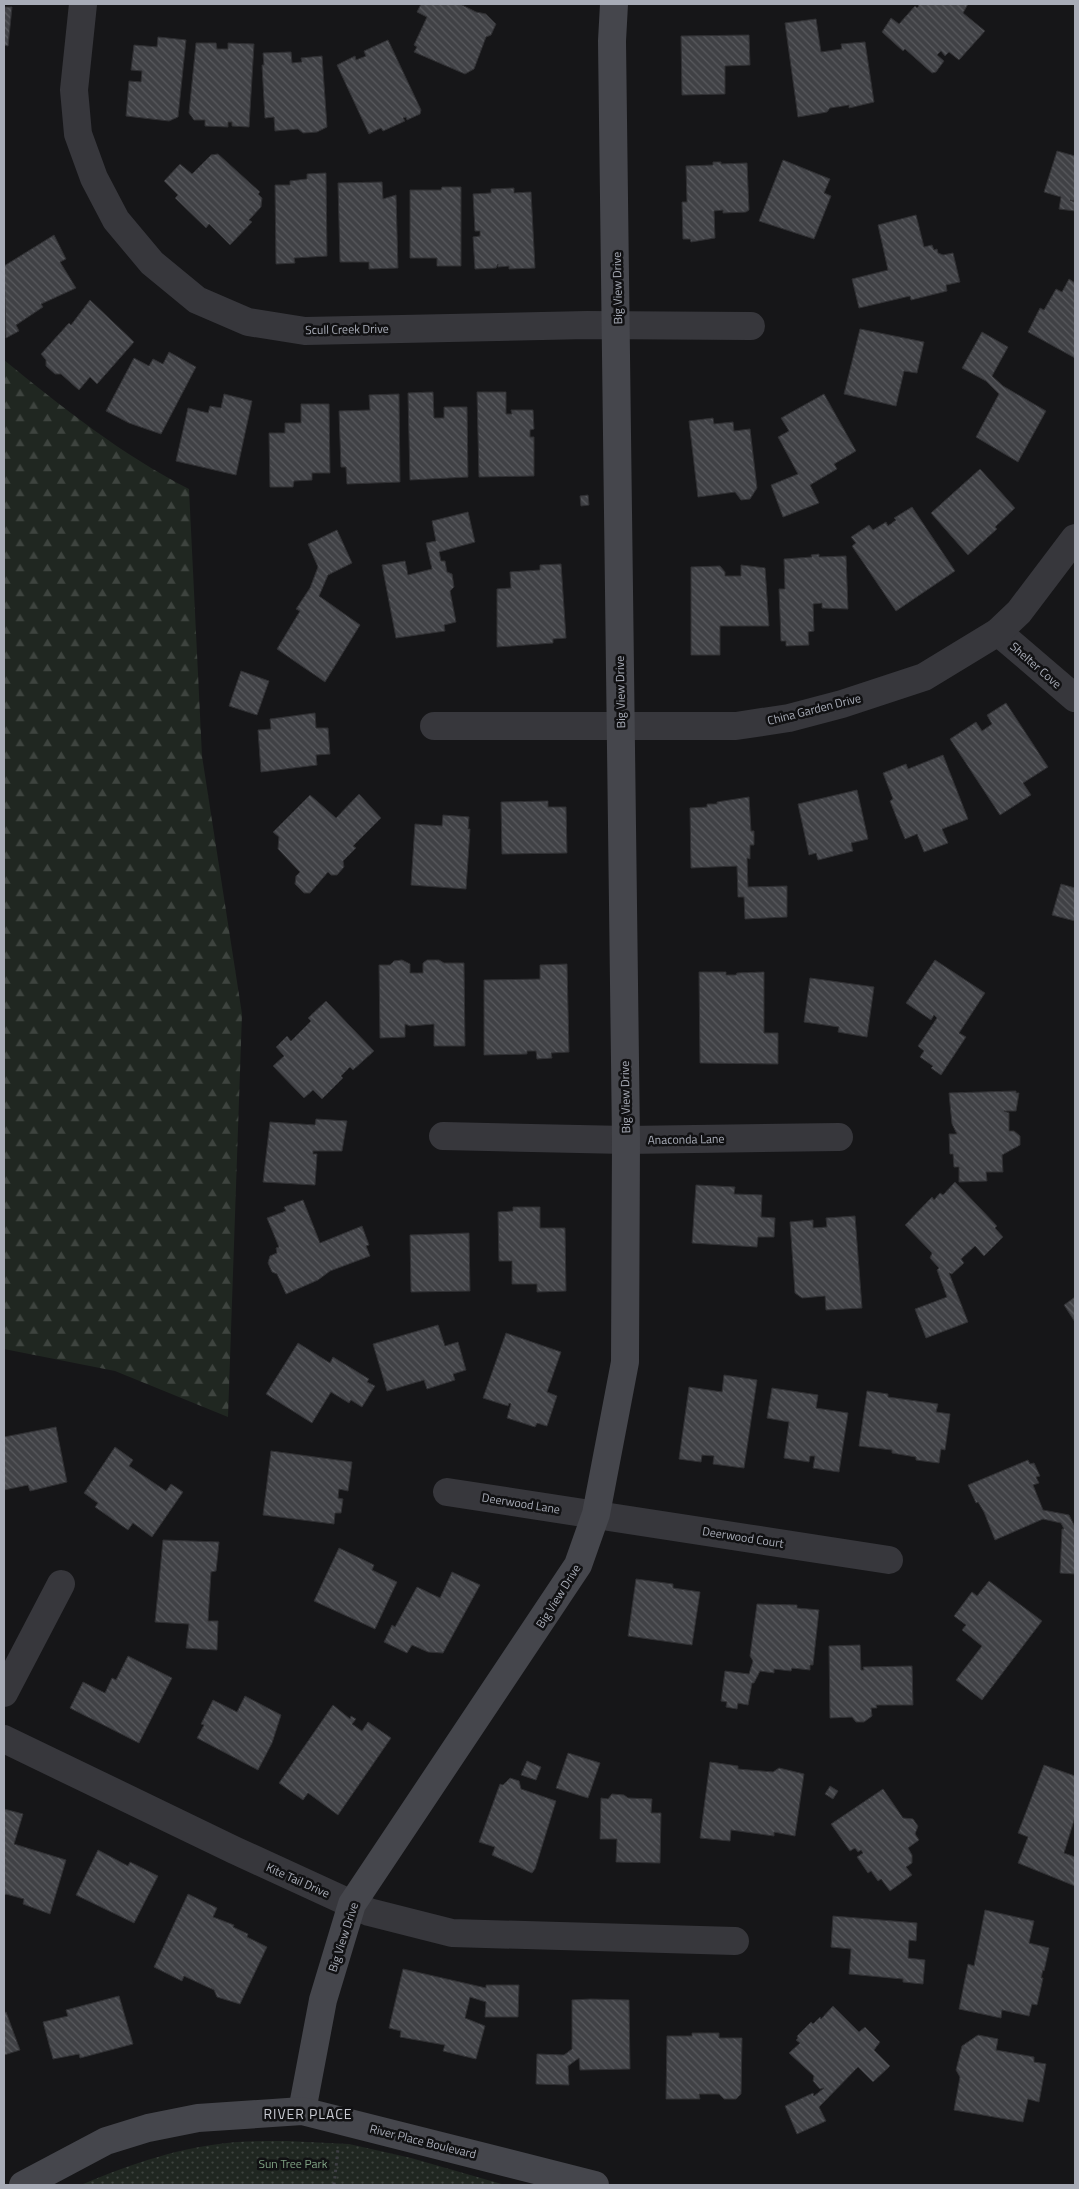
<svg xmlns="http://www.w3.org/2000/svg" width="1079" height="2189" viewBox="0 0 1079 2189" font-family="'Titillium Web',sans-serif">
	<style>
		.green { fill: url(#green-dots) }
		.forest { fill: url(#forest-firs) }
		.building { fill: url(#building-back-hatch); stroke: #303033 }
		.lines { fill: none; stroke-linecap: round; stroke-linejoin: round }
		.path { stroke: #3d3e43; stroke-width: 3; stroke-dasharray: 2.5 4; stroke-linecap: butt }
		.street { stroke: #37373c; stroke-width: 28 }
		.secondary { stroke: #45464c; stroke-width: 28 }
		.labels { text-anchor: middle; dominant-baseline: central; stroke-width: 5; stroke-linejoin: round; paint-order: stroke }
		.street-label { font-size: 12px; fill: #a8acb7; stroke: #111113 }
		.park-label { font-size: 12px; fill: #7fa283; stroke: #111113 }
		.neighbourhood-label { font-size: 14px; letter-spacing: 1px; fill: #c9cbd3; stroke: #111113 }
	</style>
	<defs>
		<pattern id="green-dots" width="8" height="8" patternUnits="userSpaceOnUse" patternTransform="scale(1.25)"><rect width="8" height="8" fill="#202721"/><path d="M2 2h.1M6 6h.1" fill="none" stroke="#3e443f" stroke-width="1.8" stroke-linecap="round"/></pattern>
		<pattern id="forest-firs" width="22" height="20" patternUnits="userSpaceOnUse" patternTransform="scale(1.25)"><rect width="22" height="20" fill="#202721"/><path d="M5 1l3.5 6h-7zM16 11l3.5 6h-7z" fill="#3e443f"/></pattern>
		<pattern id="building-back-hatch" width="6" height="6" patternUnits="userSpaceOnUse" patternTransform="scale(1.25)"><rect width="6" height="6" fill="#404145"/><path d="M-1 5l2 2M0 0l6 6M5-1l2 2" fill="none" stroke="#595a5e"/></pattern>
	</defs>
	<rect width="100%" height="100%" fill="#161618"/>
	<!-- green -->
	<path class="green" d="M287 2141 349 2144 411 2158 505 2185H81C130 2164 183 2146 237 2142 253 2141 270 2141 287 2141Z"/>
	<!-- forest -->
	<path class="forest" d="M4 360C62 407 122 455 189 489L202 756 242 1014 228 1417 115 1371 4 1349Z"/>
	<!-- building -->
	<g class="building">
		<polygon points="421,4 460,4 476,12 486,14 496,24 491,35 486,37 474,69 465,74 414,52 417,47 414,45 427,17 417,12"/>
		<polygon points="917,4 968,4 963,13 985,31 959,60 949,52 945,56 941,51 937,55 944,61 936,72 932,73 905,49 903,51 882,32 891,18 899,24 915,6 917,8 919,6"/>
		<polygon points="4,7 12,7 8,46 4,45"/>
		<polygon points="816,19 821,52 842,49 841,44 865,42 874,102 849,108 849,105 830,108 827,112 798,117 785,23"/>
		<polygon points="749,35 750,65 725,66 725,94 682,95 681,36"/>
		<polygon points="158,37 186,40 178,117 169,121 126,116 129,81 141,82 142,71 131,70 134,45 157,47"/>
		<polygon points="388,40 421,110 420,114 407,120 406,117 403,118 405,121 383,131 381,128 369,134 337,65 355,56 356,60 366,56 364,51"/>
		<polygon points="196,43 216,43 217,49 228,49 228,43 254,44 249,127 232,126 232,122 228,122 228,127 205,126 205,120 194,120 189,113"/>
		<polygon points="291,52 292,63 302,62 301,58 322,56 327,127 317,132 303,133 298,129 275,131 274,117 265,118 262,65 264,65 263,53"/>
		<polygon points="1057,151 1075,156 1075,196 1074,201 1070,200 1075,202 1075,211 1059,209 1061,197 1044,192"/>
		<polygon points="218,154 260,192 258,194 262,198 261,207 249,220 252,222 230,245 209,224 206,228 175,198 178,195 164,181 180,164 192,174 211,155"/>
		<polygon points="783,160 830,179 824,193 831,196 814,239 759,221"/>
		<polygon points="713,162 721,162 721,164 747,163 749,210 746,212 723,213 723,210 714,211 715,238 691,242 690,239 683,239 682,202 687,202 686,166 713,165"/>
		<polygon points="326,173 327,256 294,258 295,263 276,264 275,185 290,185 290,181 307,179 307,174"/>
		<polygon points="382,182 383,199 396,195 398,268 369,269 369,262 340,262 338,183"/>
		<polygon points="442,187 461,187 461,266 437,266 437,258 410,258 410,190 441,190"/>
		<polygon points="514,188 514,193 531,192 535,268 509,269 509,266 498,267 498,264 496,268 475,269 473,237 480,236 480,231 475,231 473,194 491,193 491,189"/>
		<polygon points="916,215 924,247 932,245 934,250 937,249 938,253 943,255 953,253 960,282 946,285 947,291 911,300 910,296 859,308 852,279 888,270 878,225"/>
		<polygon points="54,235 66,259 60,262 76,288 41,304 43,307 16,325 19,331 6,338 4,266"/>
		<polygon points="1069,279 1075,283 1075,358 1028,332 1040,308 1044,310 1056,289 1062,292"/>
		<polygon points="90,300 134,342 97,384 90,377 79,390 61,374 55,374 46,366 46,360 41,354 69,323 71,325"/>
		<polygon points="860,329 924,342 917,373 904,371 896,406 844,394"/>
		<polygon points="982,332 1008,347 992,376 1003,386 1046,411 1018,462 976,437 999,394 986,381 962,368"/>
		<polygon points="169,352 196,367 161,434 129,423 106,411 134,358 149,366 153,359 163,364"/>
		<polygon points="433,392 434,418 444,418 444,407 467,407 468,477 410,480 408,393"/>
		<polygon points="477,392 506,392 506,414 512,414 511,410 533,410 534,429 530,430 530,437 534,437 534,476 479,477"/>
		<polygon points="224,394 252,401 236,475 176,461 188,408 208,413 210,406 221,408"/>
		<polygon points="399,394 400,482 347,484 346,467 341,467 339,411 370,410 369,395"/>
		<polygon points="824,394 856,451 834,464 837,469 810,485 819,503 783,517 771,485 798,474 778,437 789,431 781,418"/>
		<polygon points="301,404 329,404 330,473 312,473 312,480 294,481 293,487 270,487 269,433 285,433 285,423 301,423"/>
		<polygon points="713,418 714,424 733,422 734,431 750,429 757,488 750,499 741,500 735,492 698,497 689,421"/>
		<polygon points="980,469 1015,508 995,527 997,529 968,555 931,513"/>
		<polygon points="588,495 589,505 581,506 580,496"/>
		<polygon points="912,507 955,571 896,611 852,546 856,543 851,537 869,525 873,530 886,522 888,526 896,520 894,518"/>
		<polygon points="468,512 475,542 439,552 441,561 445,561 447,572 452,574 454,587 450,591 456,622 444,625 445,631 396,638 382,565 405,561 408,575 432,569 426,543 436,541 432,521"/>
		<polygon points="337,530 352,563 328,575 319,596 360,625 325,682 277,649 300,611 296,609 310,588 318,567 308,544"/>
		<polygon points="819,554 819,557 846,556 848,609 822,608 822,603 813,604 814,631 808,632 809,645 786,646 786,641 781,641 779,589 785,589 784,559 812,557 811,555"/>
		<polygon points="561,564 566,638 553,639 553,643 497,647 497,589 511,588 510,572 540,570 540,565"/>
		<polygon points="741,565 765,568 769,626 720,626 720,655 691,655 691,567 720,566 725,572 725,576 741,576"/>
		<polygon points="241,671 269,681 257,715 229,706"/>
		<polygon points="1006,703 1048,767 1023,783 1031,795 1000,815 950,739 976,722 982,731 992,724 987,715"/>
		<polygon points="315,713 316,728 328,728 330,754 316,755 317,765 261,772 258,730 271,729 270,719"/>
		<polygon points="943,755 968,819 942,829 948,843 924,852 917,834 905,839 890,801 893,799 883,773 906,764 908,769"/>
		<polygon points="857,790 868,839 851,843 853,851 818,860 816,853 809,855 798,804"/>
		<polygon points="359,794 381,818 353,846 356,848 343,861 344,867 337,875 331,875 328,872 310,893 304,893 295,884 296,876 300,872 278,849 279,837 273,832 310,795 336,818"/>
		<polygon points="749,797 751,831 754,831 754,845 750,845 750,859 747,858 748,887 787,886 787,917 745,919 744,897 738,897 737,866 691,868 690,808 707,807 707,804 717,804 717,802"/>
		<polygon points="548,801 548,807 566,807 567,853 502,854 501,802"/>
		<polygon points="443,815 469,817 468,829 470,829 466,889 411,885 415,824 442,826"/>
		<polygon points="1061,884 1075,888 1075,921 1052,915"/>
		<polygon points="402,960 410,964 410,973 423,973 423,963 427,960 439,960 444,963 464,963 465,1046 434,1046 434,1024 410,1026 405,1024 405,1037 380,1038 379,965 390,965 394,961"/>
		<polygon points="935,960 985,993 959,1033 966,1037 941,1075 931,1068 933,1066 920,1057 924,1051 918,1046 937,1018 934,1015 931,1020 906,1003"/>
		<polygon points="567,964 569,1052 551,1053 552,1058 537,1059 536,1051 527,1051 527,1054 484,1055 484,980 540,979 540,965"/>
		<polygon points="699,972 726,972 726,975 736,975 737,973 764,972 764,1033 778,1033 778,1064 700,1063"/>
		<polygon points="810,978 874,987 867,1037 838,1032 839,1027 804,1022"/>
		<polygon points="326,1001 374,1051 353,1070 350,1067 341,1076 343,1078 322,1099 313,1090 304,1098 273,1066 284,1056 276,1047 287,1036 291,1041 311,1021 308,1018"/>
		<polygon points="1016,1091 1016,1093 1019,1093 1016,1111 1004,1111 1009,1113 1009,1131 1014,1131 1020,1136 1020,1145 1002,1155 1003,1172 986,1172 987,1181 959,1182 959,1167 954,1167 953,1154 950,1154 949,1134 957,1134 952,1124 949,1093"/>
		<polygon points="316,1119 347,1121 342,1151 313,1151 313,1154 317,1154 315,1185 263,1182 270,1122 315,1125"/>
		<polygon points="955,1182 997,1226 995,1228 1003,1237 984,1256 975,1246 961,1259 964,1263 952,1274 949,1273 968,1322 926,1338 915,1309 947,1297 937,1270 939,1268 930,1258 932,1253 905,1225 932,1197 934,1200 940,1193 943,1195"/>
		<polygon points="696,1185 735,1187 734,1194 762,1195 761,1217 775,1218 774,1237 758,1237 757,1247 692,1243"/>
		<polygon points="303,1200 320,1243 362,1226 369,1245 366,1246 370,1256 330,1271 318,1280 286,1294 277,1274 272,1272 268,1263 270,1256 277,1253 276,1248 279,1247 267,1218 286,1211 284,1207"/>
		<polygon points="513,1207 540,1207 540,1228 565,1228 566,1291 537,1292 537,1284 512,1284 512,1261 499,1261 498,1212 513,1211"/>
		<polygon points="855,1216 862,1308 826,1310 825,1296 802,1298 795,1293 790,1222 813,1220 813,1228 827,1227 826,1218"/>
		<polygon points="469,1233 470,1291 411,1292 410,1235"/>
		<polygon points="1075,1297 1075,1322 1064,1305"/>
		<polygon points="438,1325 445,1346 458,1342 466,1370 453,1374 455,1380 427,1389 424,1380 387,1391 373,1344"/>
		<polygon points="506,1333 561,1352 547,1392 557,1396 547,1426 537,1423 535,1427 507,1418 511,1404 509,1403 508,1406 483,1398"/>
		<polygon points="298,1343 330,1363 333,1357 369,1379 367,1382 375,1386 362,1407 351,1400 349,1403 331,1392 312,1423 266,1394"/>
		<polygon points="724,1375 757,1380 744,1468 713,1464 714,1456 702,1455 701,1462 679,1459 689,1387 722,1392"/>
		<polygon points="772,1388 818,1395 816,1408 848,1413 839,1472 813,1468 815,1456 810,1456 809,1462 784,1458 789,1422 767,1418"/>
		<polygon points="867,1391 888,1394 888,1397 938,1404 936,1412 950,1414 945,1450 941,1449 939,1463 916,1460 916,1457 892,1453 892,1450 859,1446"/>
		<polygon points="56,1427 67,1482 30,1491 28,1485 4,1490 4,1437"/>
		<polygon points="115,1447 133,1460 129,1466 166,1491 171,1484 183,1492 152,1537 133,1523 128,1530 95,1507 98,1503 84,1493"/>
		<polygon points="271,1451 352,1462 348,1491 339,1489 338,1498 343,1499 341,1513 335,1513 334,1524 263,1515"/>
		<polygon points="1028,1460 1030,1464 1034,1463 1040,1476 1036,1477 1039,1483 1033,1485 1043,1510 1069,1515 1075,1527 1075,1574 1060,1573 1062,1529 1064,1529 1061,1523 1043,1519 995,1540 984,1512 978,1502 976,1503 968,1485"/>
		<polygon points="163,1540 219,1542 216,1571 211,1572 208,1621 218,1621 217,1650 186,1648 189,1624 155,1622"/>
		<polygon points="339,1548 374,1565 372,1570 397,1582 375,1629 314,1601"/>
		<polygon points="452,1572 480,1585 443,1653 428,1652 412,1645 407,1653 384,1642 392,1625 395,1627 417,1587 440,1598"/>
		<polygon points="636,1579 673,1584 673,1588 700,1592 692,1645 628,1636"/>
		<polygon points="989,1581 1042,1621 982,1700 956,1680 982,1646 962,1630 966,1625 954,1616 972,1592 977,1596"/>
		<polygon points="757,1604 797,1605 797,1608 819,1610 813,1665 810,1665 810,1670 792,1668 791,1671 774,1669 774,1673 760,1671 754,1683 752,1683 748,1705 738,1703 737,1709 726,1707 727,1702 721,1701 725,1671 749,1674 753,1661 750,1656"/>
		<polygon points="860,1645 861,1670 864,1670 863,1667 912,1666 913,1705 876,1705 877,1708 871,1708 872,1716 864,1722 856,1722 852,1717 830,1718 829,1646"/>
		<polygon points="128,1656 172,1678 139,1743 70,1708 83,1682 105,1693 112,1678 116,1680"/>
		<polygon points="245,1696 281,1715 272,1743 258,1770 197,1738 204,1725 201,1724 213,1700 237,1712"/>
		<polygon points="333,1705 350,1719 351,1716 356,1719 352,1724 362,1731 368,1722 391,1738 338,1815 308,1793 303,1800 279,1783"/>
		<polygon points="568,1753 600,1763 588,1798 556,1788"/>
		<polygon points="527,1761 541,1767 536,1780 521,1775"/>
		<polygon points="710,1762 738,1766 738,1769 773,1772 779,1768 804,1774 795,1836 774,1832 774,1836 731,1830 730,1841 700,1838"/>
		<polygon points="1044,1765 1075,1776 1075,1817 1064,1853 1075,1857 1075,1886 1018,1863 1028,1837 1018,1833"/>
		<polygon points="510,1778 519,1781 521,1789 556,1801 535,1869 532,1873 492,1855 495,1847 479,1842 500,1784 503,1785"/>
		<polygon points="830,1786 838,1791 833,1799 825,1794"/>
		<polygon points="883,1789 903,1818 913,1819 918,1826 915,1834 919,1840 908,1848 912,1855 912,1863 906,1867 912,1875 890,1891 881,1879 878,1881 871,1871 868,1873 857,1857 863,1853 861,1850 858,1852 855,1848 850,1851 831,1824"/>
		<polygon points="612,1794 624,1795 628,1798 652,1799 651,1813 661,1813 660,1863 616,1862 617,1839 600,1839 601,1798 608,1799"/>
		<polygon points="4,1809 23,1814 14,1844 66,1860 50,1914 23,1904 24,1899 6,1894 4,1895"/>
		<polygon points="98,1850 128,1866 130,1862 158,1876 134,1923 76,1895"/>
		<polygon points="188,1894 217,1908 213,1917 234,1925 233,1927 248,1934 247,1937 267,1947 240,2004 217,1997 214,1990 184,1976 182,1981 154,1967"/>
		<polygon points="985,1910 1034,1921 1029,1943 1049,1948 1044,1971 1043,1970 1041,1978 1043,1978 1037,2005 1032,2004 1029,2016 1002,2010 1001,2018 959,2009 968,1964 974,1966"/>
		<polygon points="833,1916 917,1923 916,1941 909,1940 908,1958 925,1960 923,1984 903,1982 903,1979 849,1974 851,1949 831,1947"/>
		<polygon points="403,1969 486,1988 486,1985 519,1985 518,2017 485,2017 486,2002 470,1997 465,2018 485,2026 476,2059 443,2051 445,2045 400,2037 401,2031 389,2028"/>
		<polygon points="119,1996 133,2044 80,2058 79,2054 53,2059 43,2022 68,2016 66,2010"/>
		<polygon points="591,1999 629,2000 630,2069 580,2070 579,2058 568,2066 569,2085 536,2084 537,2054 564,2055 572,2049 572,2000"/>
		<polygon points="833,2006 859,2032 865,2027 880,2042 874,2050 890,2066 873,2082 858,2067 819,2107 826,2121 797,2134 785,2106 813,2093 814,2096 824,2088 820,2089 813,2081 814,2076 789,2053 800,2043 796,2040 798,2038 797,2036 811,2022 813,2024 820,2017 821,2019"/>
		<polygon points="6,2012 20,2050 4,2055 4,2013"/>
		<polygon points="692,2033 719,2033 719,2038 742,2038 741,2094 736,2099 724,2099 719,2094 699,2094 700,2099 666,2099 667,2036 692,2036"/>
		<polygon points="978,2035 998,2039 996,2050 1034,2057 1034,2062 1046,2064 1039,2102 1028,2099 1023,2122 954,2110 960,2077 956,2070 962,2046"/>
	</g>
	<g class="lines">
		<!-- path -->
		<polyline class="path" points="334,2185 338,2149"/>
		<!-- street -->
		<g class="street">
			<polyline points="83,4 74,90 78,134 94,178 116,220 152,263 197,300 248,322 305,331 587,325 751,326"/>
			<polyline points="998,632 1075,698"/>
			<polyline points="434,726 736,726 789,718 842,704 924,677 998,632 1019,612 1075,538"/>
			<polyline points="443,1136 626,1140 839,1137"/>
			<polyline points="447,1492 889,1560"/>
			<polyline points="4,1693 61,1584"/>
			<polyline points="4,1739 234,1850 369,1912 452,1933 735,1941"/>
		</g>
		<!-- secondary -->
		<g class="secondary">
			<polyline points="302,2111 323,2000 352,1904 578,1565 596,1514 625,1362 626,1140 612,41 614,4"/>
			<polyline points="23,2185 106,2141 148,2128 198,2118 302,2111 595,2185"/>
		</g>
	</g>
	<g class="labels">
		<!-- street labels -->
		<g class="street-label">
			<text transform="translate(617 288) rotate(-91)">Big View Drive</text>
			<text transform="translate(347 329) rotate(-1)">Scull Creek Drive</text>
			<text transform="translate(1036 665) rotate(41)">Shelter Cove</text>
			<text transform="translate(620 692) rotate(-91)">Big View Drive</text>
			<text transform="translate(814 709) rotate(-14)">China Garden Drive</text>
			<text transform="translate(625 1097) rotate(-91)">Big View Drive</text>
			<text transform="translate(686 1139) rotate(-1)">Anaconda Lane</text>
			<text transform="translate(521 1503) rotate(9)">Deerwood Lane</text>
			<text transform="translate(743 1537) rotate(9)">Deerwood Court</text>
			<text transform="translate(558 1596) rotate(-58)">Big View Drive</text>
			<text transform="translate(298 1880) rotate(24)">Kite Tail Drive</text>
			<text transform="translate(343 1937) rotate(-72)">Big View Drive</text>
			<text transform="translate(423 2141) rotate(14)">River Place Boulevard</text>
		</g>
		<!-- park labels -->
		<g class="park-label">
			<text x="293" y="2163">Sun Tree Park</text>
		</g>
		<!-- neighbourhood labels -->
		<g class="neighbourhood-label">
			<text x="308" y="2113">RIVER PLACE</text>
		</g>
	</g>
	<!-- border -->
	<rect width="1079" height="2189" fill="none" stroke="#a8acb7" stroke-width="10"/>
</svg>
